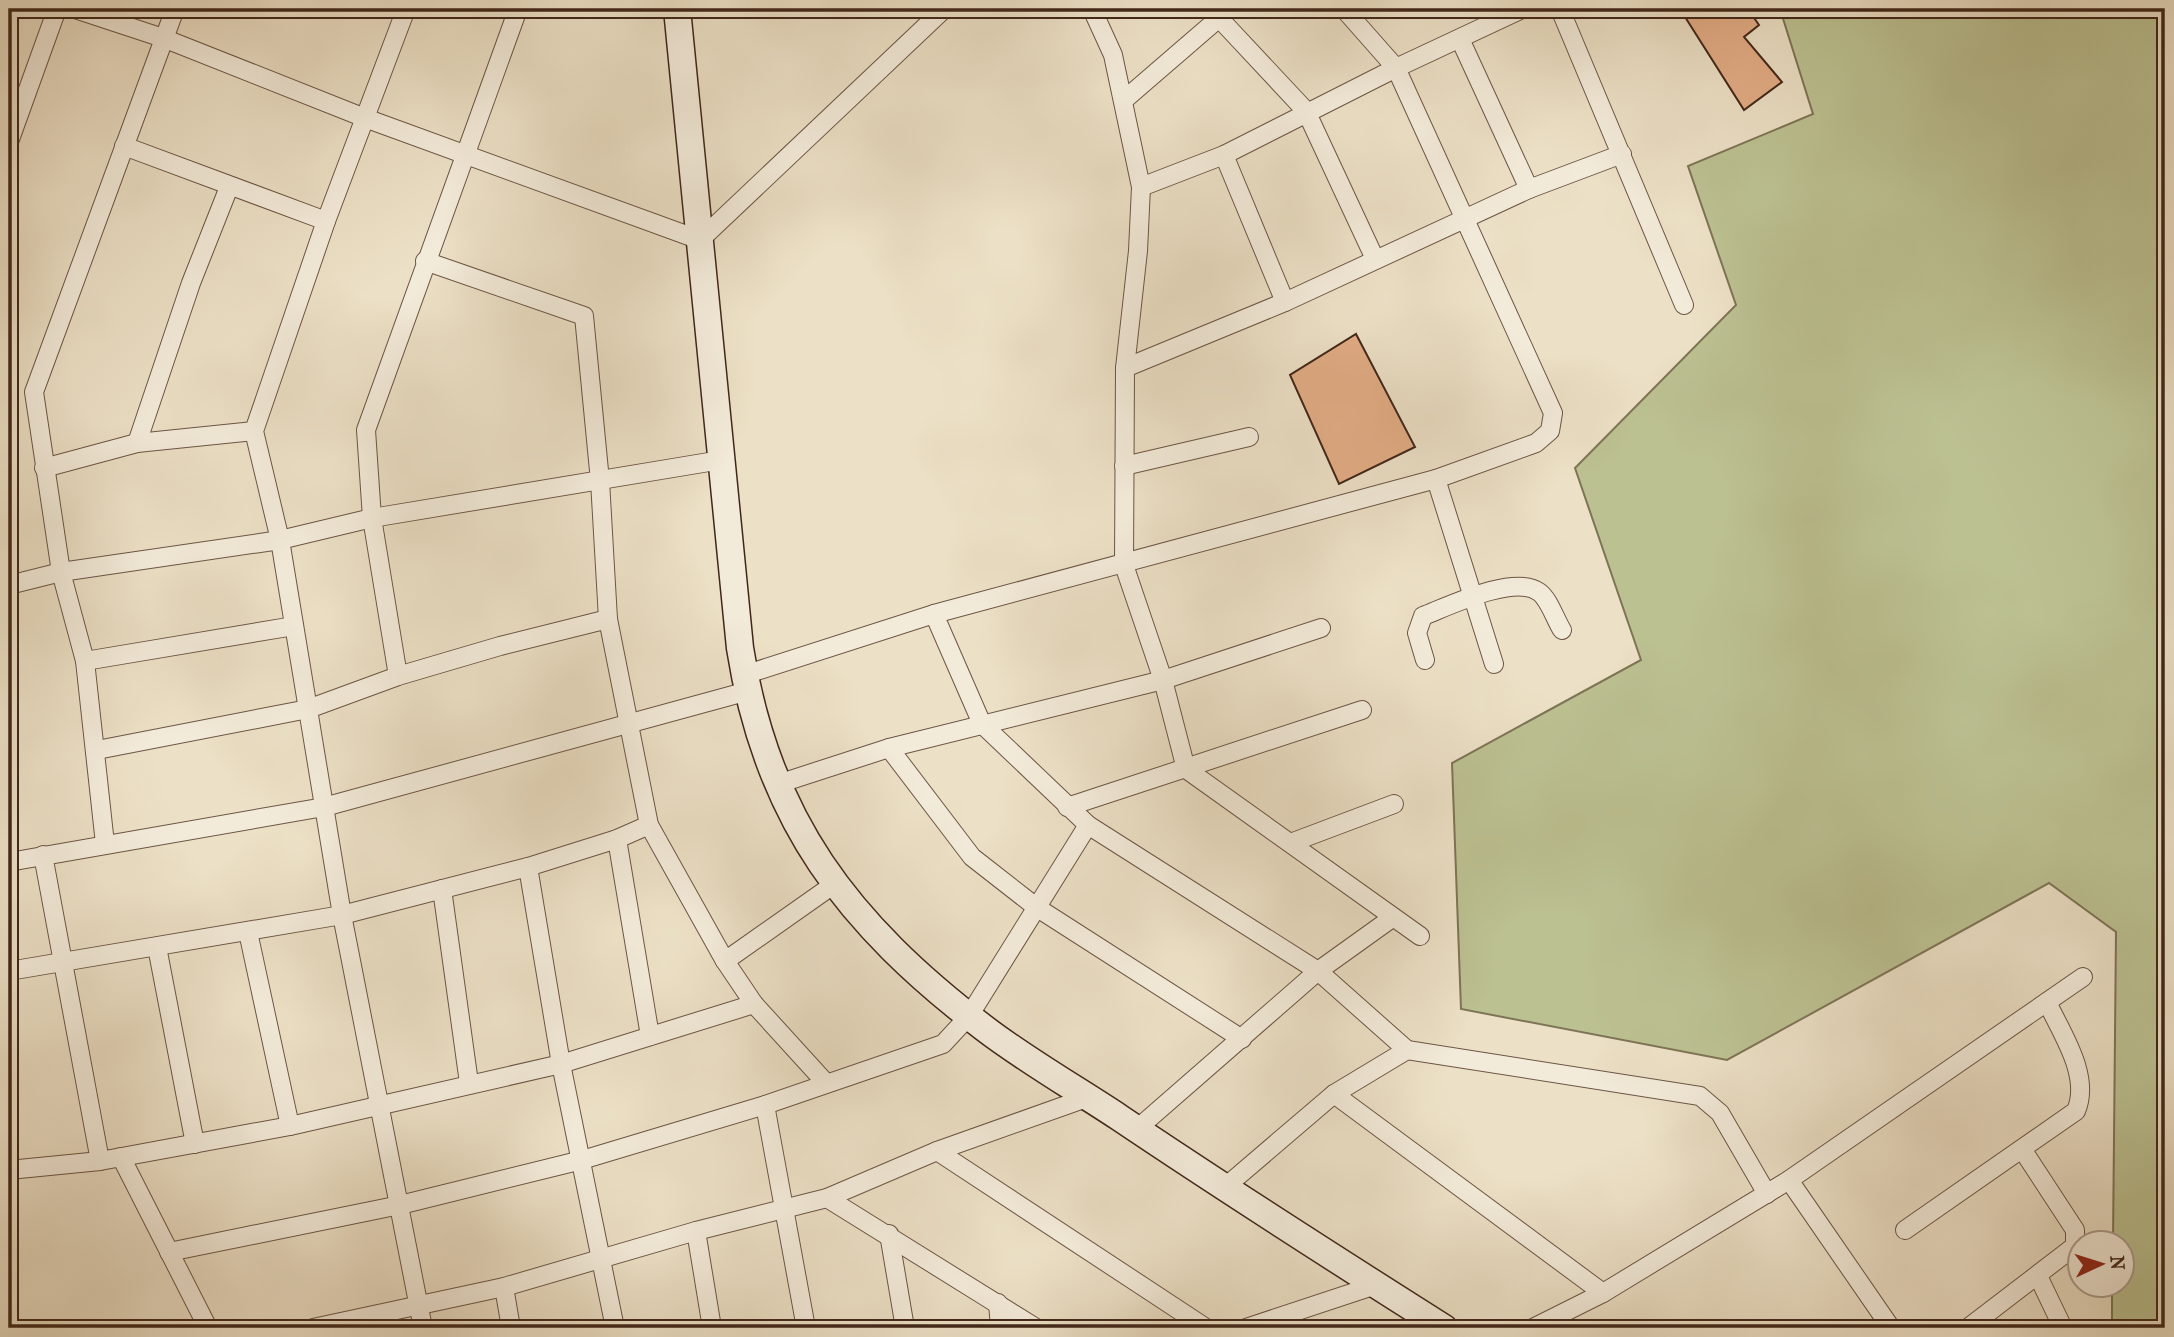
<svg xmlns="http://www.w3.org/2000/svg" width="2174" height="1337" viewBox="0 0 2174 1337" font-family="'IM FELL French Canon',serif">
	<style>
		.green { fill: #bcc192; stroke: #7e7456; stroke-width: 2 }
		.building { fill: #e2ac85; stroke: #41271a; stroke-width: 2 }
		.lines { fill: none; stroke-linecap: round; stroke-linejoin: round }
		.street-casing { stroke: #6c5545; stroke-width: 20 }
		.secondary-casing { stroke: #41271a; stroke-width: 29 }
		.street { stroke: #f3ebda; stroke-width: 18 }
		.secondary { stroke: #f3ebda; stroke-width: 26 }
	</style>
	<rect width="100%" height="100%" fill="#ece0c6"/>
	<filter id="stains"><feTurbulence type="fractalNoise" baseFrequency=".00286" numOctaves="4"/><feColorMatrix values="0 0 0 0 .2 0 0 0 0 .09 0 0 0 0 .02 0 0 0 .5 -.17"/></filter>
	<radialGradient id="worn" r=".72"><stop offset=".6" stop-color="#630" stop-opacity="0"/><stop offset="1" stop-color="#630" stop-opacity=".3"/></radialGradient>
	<!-- green -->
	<polygon class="green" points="1780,9 2165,9 2165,1328 2112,1328 2112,1285 2122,1284 2122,1242 2113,1242 2116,932 2049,883 1727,1060 1461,1009 1452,763 1641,660 1575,468 1736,305 1688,166 1813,114"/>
	<!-- building -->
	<g class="building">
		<polygon points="1680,9 1748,9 1759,25 1744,37 1782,82 1744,110"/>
		<polygon points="1356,334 1415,447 1339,484 1290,375"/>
	</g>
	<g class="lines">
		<defs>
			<g id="street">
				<polyline points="75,9 163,38 365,118 700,240 944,9"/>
				<polyline points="406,9 326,221 254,431 280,540 342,915 423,1328"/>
				<polyline points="1092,9 1113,55 1141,187 1138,251 1125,368 1124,565 1163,680 1186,769 1420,936"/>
				<polyline points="1344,9 1396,68 1522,9"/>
				<polyline points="1560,9 1684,305"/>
				<polyline points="1460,39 1529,189"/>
				<polyline points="1124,100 1219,18 1306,111 1375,259"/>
				<polyline points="9,142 57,9"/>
				<polyline points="124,146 326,221"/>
				<polyline points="1224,155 1285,302"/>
				<polyline points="425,261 584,316 600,481 608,619"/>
				<polyline points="1125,368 1285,302 1529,189 1622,154"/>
				<polyline points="137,443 191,283 229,187"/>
				<polyline points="1124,466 1249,437"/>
				<polyline points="44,468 137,443 254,431"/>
				<polyline points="1436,479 1494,664"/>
				<polyline points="9,585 61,572 280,540 372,518 721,460"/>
				<polyline points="934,614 982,724 1088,825 1318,971 1407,1050 1334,1094 1224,1188"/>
				<path d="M1425 660 1417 633 1423 616C1449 606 1514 574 1539 592 1549 599 1555 619 1562 630"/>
				<polyline points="85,661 294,626"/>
				<polyline points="744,675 934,614 1436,479 1536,443 1550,431 1553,413 1396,68 1224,155 1141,187"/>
				<polyline points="398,676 372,518 366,430 518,9"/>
				<polyline points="889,748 972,857 1036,907 1242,1039"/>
				<polyline points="97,750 308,709 398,676 500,646 608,619 649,825 725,961 754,1004 825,1082"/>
				<polyline points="778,784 889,748 1163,680 1321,628"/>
				<polyline points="1067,807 1362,710"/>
				<polyline points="617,839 650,1036"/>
				<polyline points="1293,842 1394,804"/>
				<polyline points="105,844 85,661 61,572 34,392 175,9"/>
				<polyline points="43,855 100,1161"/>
				<polyline points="9,862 324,807 748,691"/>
				<polyline points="528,867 561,1064 615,1328"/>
				<polyline points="442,889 469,1083"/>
				<polyline points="248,932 290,1126"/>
				<polyline points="157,947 195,1144"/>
				<polyline points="725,961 833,885"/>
				<polyline points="9,971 342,915 528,867 617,839 649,825"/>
				<polyline points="1407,1050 1700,1096 1720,1113 1767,1194"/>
				<polyline points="1334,1094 1603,1293 1533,1328"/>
				<polyline points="765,1105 806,1328"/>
				<polyline points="1137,1129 1318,971 1392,918"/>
				<polyline points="937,1151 1206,1328"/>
				<polyline points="121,1157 208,1328"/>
				<polyline points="9,1170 100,1161 290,1126 561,1064 754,1004"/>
				<polyline points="1789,1180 1891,1328"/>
				<polyline points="827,1198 1036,1328"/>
				<path d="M1905 1230 2076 1111C2091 1076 2062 1034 2047 1002"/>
				<polyline points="696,1231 712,1328"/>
				<polyline points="889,1234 905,1328"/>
				<polyline points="169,1252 400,1205 582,1160 765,1105 943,1044 969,1016 1088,825"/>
				<polyline points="2038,1276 2063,1328"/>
				<polyline points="504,1287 511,1328"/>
				<polyline points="1603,1293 1789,1180 2083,977"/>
				<polyline points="998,1303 1000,1328"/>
				<polyline points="313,1328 504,1287 696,1231 827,1198 937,1151 1089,1097"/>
				<polyline points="1246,1328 1376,1285"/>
				<polyline points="1968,1328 2075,1246 2075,1230 2022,1149"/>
			</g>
			<path id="secondary" d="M677 9 740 648C767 820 848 924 984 1028 1027 1061 1075 1088 1120 1118 1227 1190 1335 1259 1444 1328"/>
		</defs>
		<!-- street casing -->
		<use href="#street" class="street-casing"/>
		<!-- secondary casing -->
		<use href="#secondary" class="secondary-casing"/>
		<!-- street -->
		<use href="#street" class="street"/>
		<!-- secondary -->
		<use href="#secondary" class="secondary"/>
	</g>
	<!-- margin -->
	<rect width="2174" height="1337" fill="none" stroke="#ece0c6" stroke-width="35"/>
	<rect x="10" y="10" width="2153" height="1316" fill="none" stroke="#41271a" stroke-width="3.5"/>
	<rect x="18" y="18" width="2139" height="1302" fill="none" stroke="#41271a" stroke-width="2"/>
	<!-- north arrow -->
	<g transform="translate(2101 1264) rotate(86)"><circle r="33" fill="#f3ebda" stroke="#ac9d8d" stroke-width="2"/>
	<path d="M0-5L12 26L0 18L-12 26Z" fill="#8f2418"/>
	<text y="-10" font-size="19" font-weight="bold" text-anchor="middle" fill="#41271a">N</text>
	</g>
	<rect width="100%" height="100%" filter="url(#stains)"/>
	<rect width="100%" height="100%" fill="url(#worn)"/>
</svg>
